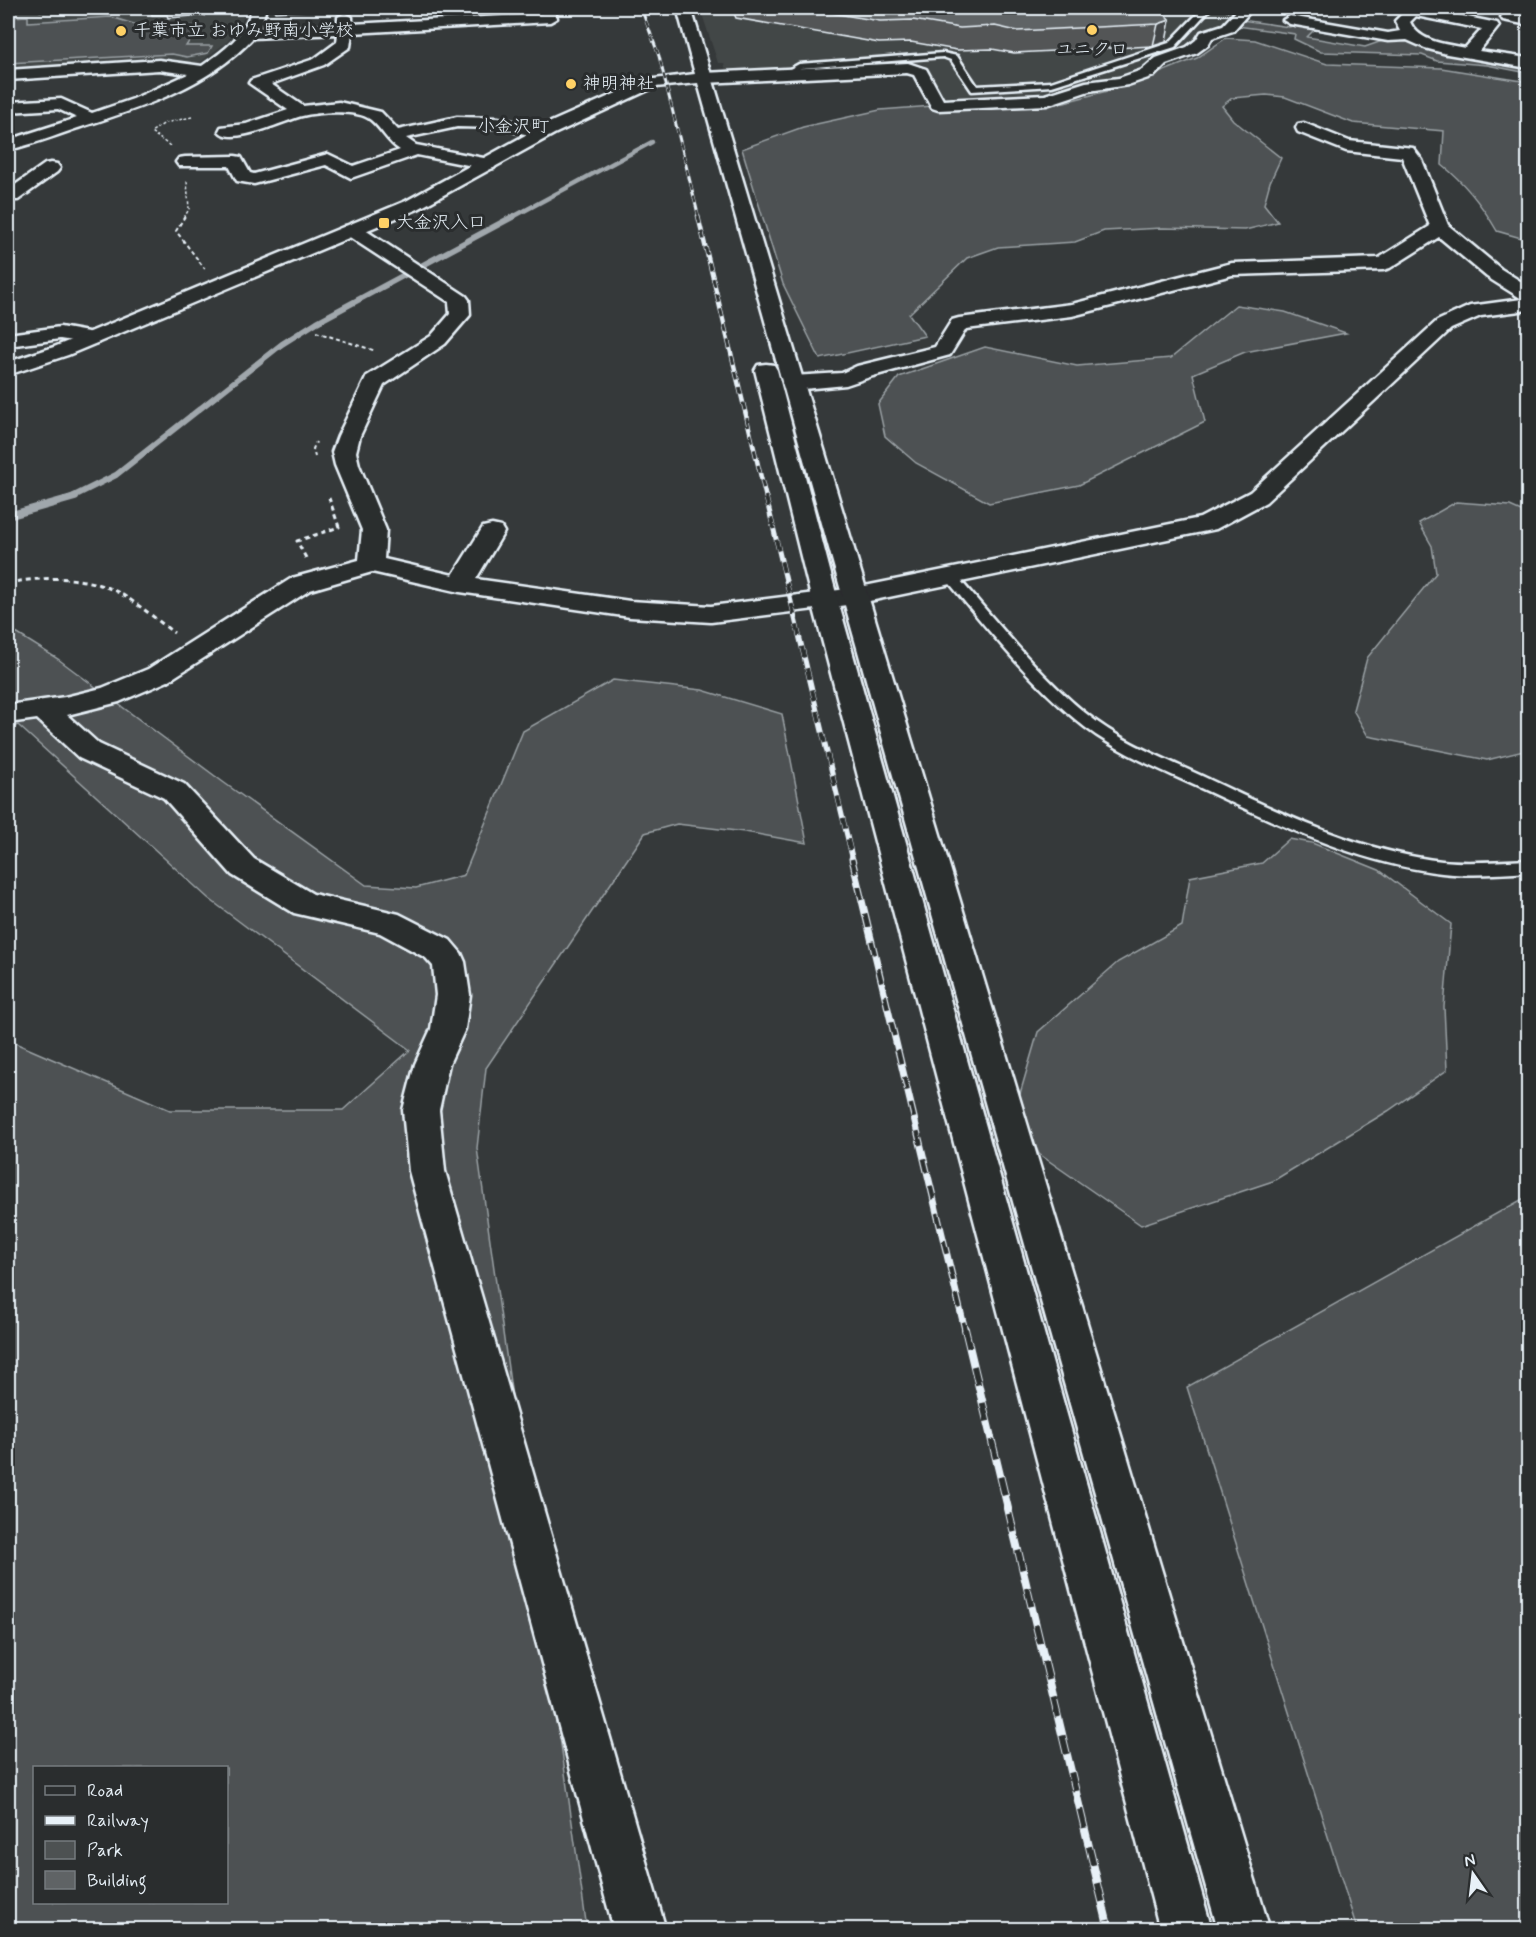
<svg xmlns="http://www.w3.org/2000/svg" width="1536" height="1937" viewBox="0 0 1536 1937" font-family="Mynerve,'Klee One',sans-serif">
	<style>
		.built { fill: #424647 }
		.green { fill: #4d5152; stroke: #9aa1a5; stroke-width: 1.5; fill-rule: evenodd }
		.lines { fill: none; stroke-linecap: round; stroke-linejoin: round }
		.stream-far2 { stroke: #a0a7ac; stroke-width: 4.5 }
		.stream-far1 { stroke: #a0a7ac; stroke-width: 6 }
		.stream { stroke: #a0a7ac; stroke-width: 8 }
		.lane-casing { stroke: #e8f1f8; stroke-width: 5 }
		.street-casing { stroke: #e8f1f8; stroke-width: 5 }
		.secondary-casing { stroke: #e8f1f8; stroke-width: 5 }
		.path-far2 { stroke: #e8f1f8; stroke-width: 1.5; stroke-dasharray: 3 2; stroke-linecap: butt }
		.path-far1 { stroke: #e8f1f8; stroke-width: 2; stroke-dasharray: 4 3; stroke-linecap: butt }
		.path { stroke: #e8f1f8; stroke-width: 3; stroke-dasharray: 5 4; stroke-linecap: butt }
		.lane { fill: #2a2d2e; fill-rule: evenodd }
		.street { fill: #2a2d2e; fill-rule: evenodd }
		.secondary { fill: #2a2d2e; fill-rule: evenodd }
		.rail-far4-casing { stroke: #e8f1f8; stroke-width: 3 }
		.rail-far3-casing { stroke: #e8f1f8; stroke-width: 4.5 }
		.rail-far2-casing { stroke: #e8f1f8; stroke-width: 5 }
		.rail-far1-casing { stroke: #e8f1f8; stroke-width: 7 }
		.rail-casing { stroke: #e8f1f8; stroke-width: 8 }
		.rail-far4 { stroke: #2a2d2e; stroke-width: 2; stroke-dasharray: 7; stroke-linecap: butt }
		.rail-far3 { stroke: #2a2d2e; stroke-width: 3; stroke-dasharray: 8; stroke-linecap: butt }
		.rail-far2 { stroke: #2a2d2e; stroke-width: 4; stroke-dasharray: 11; stroke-linecap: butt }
		.rail-far1 { stroke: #2a2d2e; stroke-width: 4.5; stroke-dasharray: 14; stroke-linecap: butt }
		.rail { stroke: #2a2d2e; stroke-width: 6; stroke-dasharray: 19; stroke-linecap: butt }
		.wall { fill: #525557; stroke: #e8f1f8; stroke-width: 1.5 }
		.shaded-wall { fill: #424547; stroke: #e8f1f8; stroke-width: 1.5 }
		.building { fill: #5f6365; stroke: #e8f1f8; stroke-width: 1.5 }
		.poi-dot { fill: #ffd166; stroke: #2a2d2e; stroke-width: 2 }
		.labels { text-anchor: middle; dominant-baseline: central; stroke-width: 6; stroke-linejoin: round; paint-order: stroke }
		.far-poi-label { font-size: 18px; fill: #e8f1f8; stroke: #2a2d2e; text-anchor: start }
		.far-neighbourhood-label { font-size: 18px; fill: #e8f1f8; stroke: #2a2d2e }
	</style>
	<rect width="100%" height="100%" fill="#35393a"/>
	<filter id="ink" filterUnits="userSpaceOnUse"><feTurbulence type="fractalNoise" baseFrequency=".0167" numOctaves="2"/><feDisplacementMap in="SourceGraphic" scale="12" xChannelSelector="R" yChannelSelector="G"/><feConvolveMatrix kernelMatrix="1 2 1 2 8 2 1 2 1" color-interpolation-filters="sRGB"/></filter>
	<g filter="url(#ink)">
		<!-- built -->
		<g class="built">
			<polygon points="8,8 246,8 242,21 228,41 197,65 163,62 8,70"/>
			<polygon points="700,8 1238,8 1220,27 1198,34 1196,42 1184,50 1154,60 1139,71 1118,79 1050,96 944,101 923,64 727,75 724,63 718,63"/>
		</g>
		<!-- green -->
		<g class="green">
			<polygon points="28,16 28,22 111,17 147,28 199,26 186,46 212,46 208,53 187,57 172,54 8,63 8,17"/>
			<polygon points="1242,20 1289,27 1296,25 1316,28 1307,37 1365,47 1385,40 1404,38 1449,52 1528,65 1528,73 1487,65 1437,61 1422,55 1321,52 1294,39 1295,34 1237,26"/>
			<path d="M1226 38 1255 40 1327 64 1441 68 1528 82V240L1497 231C1482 205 1465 183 1442 165L1444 131 1353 123 1285 97 1266 95 1232 98 1222 106 1233 120 1281 158 1270 182 1264 204 1278 222 1245 230 1163 228 1104 231 1075 242 998 247 967 258 909 314 925 336 820 359 783 284 742 149 803 127 880 110 933 106 1057 104 1126 86 1197 58Z"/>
			<polygon points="1236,305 1285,312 1346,333 1245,352 1193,374 1205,422 1079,485 989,503 916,463 885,436 878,404 899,377 985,347 1077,366 1171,358"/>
			<polygon points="1456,502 1510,506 1528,514 1528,750 1487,760 1368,736 1353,710 1367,658 1436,573 1432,546 1419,523"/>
			<path d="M8 628 58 659 223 782 366 885 416 888 464 875 523 731 613 680 702 690 782 714 807 843 745 832 677 824 645 833 486 1068 477 1148 587 1929H8V1040L170 1110H343L410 1050 208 898 18 725 8 729ZM34 1768H226V1902H34Z"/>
			<polygon points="1289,839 1312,843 1379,870 1451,924 1444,1007 1447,1070 1388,1111 1273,1181 1141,1225 1039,1154 1017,1104 1038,1032 1118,962 1182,926 1190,877 1262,863"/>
			<polygon points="1528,1196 1528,1929 1357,1929 1187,1387"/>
		</g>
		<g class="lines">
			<!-- stream-far2 -->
			<polyline class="stream-far2" points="511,218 652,142"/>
			<!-- stream-far1 -->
			<polyline class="stream-far1" points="70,498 116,475 282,344 317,322 514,216"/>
			<!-- stream -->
			<polyline class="stream" points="8,516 75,497"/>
			<defs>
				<g id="lane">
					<polygon points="1203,8 1211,8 1175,47 1052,86 972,91 951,60 943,57 801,68 798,70 798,76 795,76 791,74 790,69 799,64 943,53 957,56 977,86 1051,82 1169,43"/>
					<polygon points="1223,8 1241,8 1248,10 1244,12"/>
					<path d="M950 572 954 573C996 621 1036 672 1084 712 1119 741 1163 758 1204 777 1280 813 1357 851 1442 861 1470 864 1499 861 1528 860V872C1500 874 1470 876 1442 873 1354 863 1274 822 1194 785 1153 766 1110 749 1075 719 1026 678 986 627 946 579L944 576Z"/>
				</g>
				<g id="street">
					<path d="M252 8H266L260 29 338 25V17L345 13 352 17V24L542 14 540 8H554L557 18 550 22 352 33 350 47 324 65 271 84 303 106 339 102 381 112 398 130 457 117 498 118 549 129 551 133 543 138 498 128 457 127 406 138 416 145 494 160 497 164 494 168 488 169 417 155 351 178 326 165 254 184 237 181 229 166H179L176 162 179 158 185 157 235 156 241 157 250 173 254 174 328 154 353 166 400 150C388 143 382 129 371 120 357 109 319 112 302 116 285 120 231 147 219 131L221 127 246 124 288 110 249 83 251 80 314 59 337 42 338 34 253 38C208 87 140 108 78 128 55 136 31 145 8 150V140L77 118 58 109 8 112V102L61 99 92 113 133 99 188 74 159 70 8 80V70L159 60 202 66C225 50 245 36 252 8Z"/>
					<polygon points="1239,8 1253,8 1233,31 1212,38 1208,45 1197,53 1166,64 1154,76 1128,85 1089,91 1047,105 938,110 932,108 914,75 907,73 704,83 696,78 704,73 908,63 926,69 943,100 1045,95 1086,82 1119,78 1142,70 1156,58 1187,47 1196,40 1201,32 1223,25"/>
					<path d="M1408 8H1423L1497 23 1499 26 1479 51 1528 58V68L1447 54 1425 48 1407 40 1388 41 1290 24 1283 20 1290 16 1388 33 1400 31 1395 21ZM1416 16 1482 29 1465 48C1445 44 1419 42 1410 22Z"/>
					<polygon points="1509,8 1524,8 1518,15 1528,17 1528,25 1503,20 1501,17"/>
					<polygon points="1304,123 1349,141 1413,148 1422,160 1448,225 1501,269 1528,286 1528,310 1481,316 1451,329 1266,502 1216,529 855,604 711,622 630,617 460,592 372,572 310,590 168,681 119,702 67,715 99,744 184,784 254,859 313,894 399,914 450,940 461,953 465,962 470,995 465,1029 449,1064 439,1110 445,1171 666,1930 614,1930 409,1171 403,1110 415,1064 431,1029 436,995 433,966 426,958 380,933 294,913 232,875 164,798 79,758 37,719 8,723 8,705 65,697 102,688 148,669 292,578 359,560 362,530 335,465 332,452 338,436 367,376 431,336 450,314 449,302 345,234 343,230 345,226 359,226 466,296 469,300 470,315 445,344 384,385 360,436 356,452 359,465 386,530 384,559 453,575 483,527 492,525 501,527 504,532 476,579 630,601 711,606 855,588 1200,518 1250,492 1437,321 1470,306 1522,299 1487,277 1439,237 1390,268 1383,270 1232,275 1072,316 966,329 950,355 873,376 846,385 793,390 785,388 782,383 785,378 793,376 842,373 857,366 935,347 952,320 959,318 1072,304 1232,263 1379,258 1430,226 1402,157 1346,151 1298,132 1296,128 1298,124"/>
					<polygon points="51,163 57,164 60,168 57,172 18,200 8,200 8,190 45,164"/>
					<polygon points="60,327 99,334 102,338 99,342 92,344 60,339 8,346 8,334"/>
				</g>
				<g id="secondary">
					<polygon points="677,8 691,8 1270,1930 1218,1930 698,83 655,87 554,134 418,209 68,355 8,375 8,362 54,347 406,201 542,126 646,80 695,74"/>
					<polygon points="766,364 774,365 777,370 838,601 1212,1930 1160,1930 812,601 755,370 758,365"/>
				</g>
			</defs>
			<!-- lane casing -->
			<use href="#lane" class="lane-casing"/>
			<!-- street casing -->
			<use href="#street" class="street-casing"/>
			<!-- secondary casing -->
			<use href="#secondary" class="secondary-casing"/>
			<!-- path-far2 -->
			<g class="path-far2">
				<polyline points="1351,8 1360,8"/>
				<polyline points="170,146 151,132 165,123 192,117"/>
				<polyline points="184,218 189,209 187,181"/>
			</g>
			<!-- path-far1 -->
			<g class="path-far1">
				<polyline points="185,216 176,231 205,269"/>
				<polyline points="316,332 376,351"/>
				<polyline points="315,457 313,449 316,442"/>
			</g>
			<!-- path -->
			<g class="path">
				<polyline points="306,558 297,541 339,527 329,498"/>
				<path d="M8 583C46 576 87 575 121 594 140 605 157 620 174 633"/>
			</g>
			<!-- lane -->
			<use href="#lane" class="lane"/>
			<!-- street -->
			<use href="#street" class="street"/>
			<!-- secondary -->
			<use href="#secondary" class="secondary"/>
			<defs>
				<polyline id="rail-far4" points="641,8 659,56 699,218"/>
				<polyline id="rail-far3" points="698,216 766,498"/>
				<polyline id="rail-far2" points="766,497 853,861"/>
				<polyline id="rail-far1" points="852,859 965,1330"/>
				<polyline id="rail" points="965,1329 1109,1930"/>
			</defs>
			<!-- rail-far4 casing -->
			<use href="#rail-far4" class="rail-far4-casing"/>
			<!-- rail-far3 casing -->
			<use href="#rail-far3" class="rail-far3-casing"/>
			<!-- rail-far2 casing -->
			<use href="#rail-far2" class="rail-far2-casing"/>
			<!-- rail-far1 casing -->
			<use href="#rail-far1" class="rail-far1-casing"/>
			<!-- rail casing -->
			<use href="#rail" class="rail-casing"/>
			<!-- rail-far4 -->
			<use href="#rail-far4" class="rail-far4"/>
			<!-- rail-far3 -->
			<use href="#rail-far3" class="rail-far3"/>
			<!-- rail-far2 -->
			<use href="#rail-far2" class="rail-far2"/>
			<!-- rail-far1 -->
			<use href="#rail-far1" class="rail-far1"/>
			<!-- rail -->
			<use href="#rail" class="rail"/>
		</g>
		<!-- wall -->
		<g class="wall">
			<polygon points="8,8 37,8 8,9"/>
			<polygon points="39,8 102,8 40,11"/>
			<polygon points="150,8 207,8 205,15 168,18 167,15 152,15"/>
			<polygon points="274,8 328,8 328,9 275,12"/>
			<polygon points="732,8 1159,8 1166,42 1153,46 1014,53 992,49 957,50 911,42 879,43 736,18"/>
		</g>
		<!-- shaded-wall -->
		<g class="shaded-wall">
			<polygon points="202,8 207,8 205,15"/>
			<polygon points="1170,20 1166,42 1153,46 1158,24"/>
		</g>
		<!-- building -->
		<polygon class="building" points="801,8 1159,8 1170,20 1158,24 1017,31 995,26 960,28 913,20 880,21"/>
	</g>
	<!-- markers -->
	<g class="poi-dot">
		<circle cx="1092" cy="30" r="6"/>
		<circle cx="121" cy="31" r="6"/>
		<circle cx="571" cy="84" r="6"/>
		<rect x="378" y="217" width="12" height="12" rx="3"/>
	</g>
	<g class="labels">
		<!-- far-poi labels -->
		<g class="far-poi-label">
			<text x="133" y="31">千葉市立 おゆみ野南小学校</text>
			<text x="1092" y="50" text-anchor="middle">ユニクロ</text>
			<text x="583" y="84">神明神社</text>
			<text x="396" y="223">大金沢入口</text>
		</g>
		<!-- far-neighbourhood labels -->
		<g class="far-neighbourhood-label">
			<text x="513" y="127">小金沢町</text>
		</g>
	</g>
	<!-- margin -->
	<rect width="1536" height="1937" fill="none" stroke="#2a2d2e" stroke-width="30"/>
	<rect x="15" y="15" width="1506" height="1907" fill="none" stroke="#e8f1f8" stroke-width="2" filter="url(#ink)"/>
	<!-- legend -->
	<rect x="33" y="1766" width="195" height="138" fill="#2a2d2e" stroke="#767b7f" stroke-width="1.5"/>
	<rect x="45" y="1786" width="30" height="9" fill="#2a2d2e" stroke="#767b7f" stroke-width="1.5"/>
	<text x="87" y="1796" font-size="18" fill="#e8f1f8">Road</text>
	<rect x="45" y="1816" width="30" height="9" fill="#e8f1f8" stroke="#767b7f" stroke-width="1.5"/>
	<text x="87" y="1826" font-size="18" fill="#e8f1f8">Railway</text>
	<rect x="45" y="1841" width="30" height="18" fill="#4d5152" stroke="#767b7f" stroke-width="1.5"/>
	<text x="87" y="1856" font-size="18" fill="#e8f1f8">Park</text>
	<rect x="45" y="1871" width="30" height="18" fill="#5f6365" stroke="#767b7f" stroke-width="1.5"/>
	<text x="87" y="1886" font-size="18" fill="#e8f1f8">Building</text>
	<!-- north arrow -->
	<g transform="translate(1473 1874) rotate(346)" stroke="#2a2d2e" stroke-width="4.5" paint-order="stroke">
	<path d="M0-4.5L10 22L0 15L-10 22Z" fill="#e8f1f8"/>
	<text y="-9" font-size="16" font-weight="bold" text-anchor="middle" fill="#e8f1f8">N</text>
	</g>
</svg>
